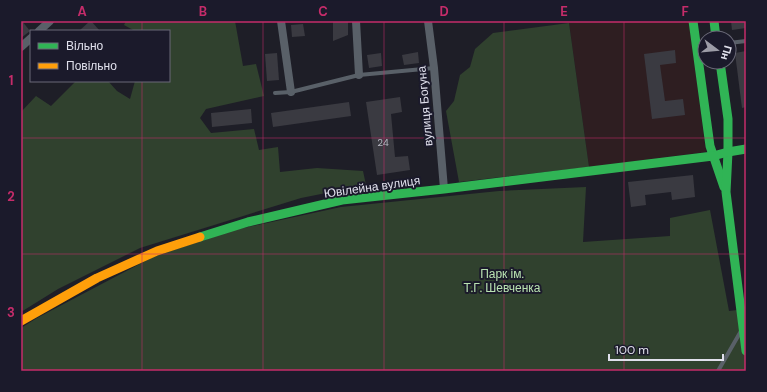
<svg xmlns="http://www.w3.org/2000/svg" width="767" height="392" viewBox="0 0 767 392" font-family="'DM Sans',sans-serif">
	<style>
		.education { fill: #2e1e21 }
		.green { fill: #30412e }
		.building { fill: #3a3a41 }
		.lines { fill: none; stroke-linecap: round; stroke-linejoin: round }
		.lane { stroke: #596068; stroke-width: 4 }
		.street { stroke: #596068; stroke-width: 8 }
		.fast { stroke: #30b455; stroke-width: 9 }
		.slow { stroke: #ff9f0a; stroke-width: 9 }
		.grid { fill: none; stroke: #c52c6a; stroke-width: 1; stroke-opacity: 0.55 }
		.labels { text-anchor: middle; dominant-baseline: central; stroke-width: 4; stroke-linejoin: round; paint-order: stroke }
		.number-label { font-size: 10px; fill: #b6b6c1 }
		.street-label { font-size: 12px; fill: #e0e0ec; stroke: #1b1a2b }
		.park-label { font-size: 12px; fill: #b9e2b1; stroke: #1b1a2b }
		.neatline { fill: none; stroke: #c52c6a; stroke-width: 1.5 }
		.grid-label { font-size: 13px; text-anchor: middle; font-weight: bold; fill: #c52c6a }
	</style>
	<rect width="100%" height="100%" fill="#1e1e27"/>
	<!-- education -->
	<polygon class="education" points="585,21 689,21 706,152 589,167 569,23"/>
	<!-- green -->
	<g class="green">
		<polygon points="126,21 235,21 243,66 256,64 264,96 206,109 200,118 211,133 254,129 259,150 278,147 280,172 317,168 363,171 366,185 301,198 140,248 58,289 21,312 21,112 36,96 51,106 76,81 108,81 117,91 130,99 135,81 169,81 169,31 135,31 124,25"/>
		<polygon points="569,23 589,167 459,182 446,111 454,101 460,75 470,67 475,49 493,33"/>
		<polygon points="586,187 583,242 670,236 670,218 710,210 729,311 746,309 746,371 21,371 21,328 37,318 153,257 234,230 341,207 499,191"/>
	</g>
	<!-- building -->
	<g class="building">
		<polygon points="21,21 22,21 30,31 21,38"/>
		<polygon points="90,21 91,21 100,31 79,31"/>
		<polygon points="333,21 348,21 348,35 333,41"/>
		<polygon points="731,21 746,21 746,28 732,30"/>
		<polygon points="303,24 305,36 292,37 291,25"/>
		<polygon points="675,50 676,63 660,65 665,101 683,99 685,115 652,119 644,54"/>
		<polygon points="746,51 746,107 742,108 735,53"/>
		<polygon points="418,52 419,63 404,65 402,55"/>
		<polygon points="277,53 279,80 267,81 265,54"/>
		<polygon points="381,53 382,66 369,68 367,55"/>
		<polygon points="400,97 402,112 391,114 395,157 408,156 410,170 377,175 366,102"/>
		<polygon points="349,102 351,116 273,127 271,113"/>
		<polygon points="251,109 252,123 212,127 211,113"/>
		<polygon points="693,175 695,197 672,200 671,192 645,195 646,205 631,207 628,182"/>
	</g>
	<g class="lines">
		<!-- lane -->
		<g class="lane">
			<polyline points="729,43 746,41"/>
			<polyline points="275,93 291,92 359,75 434,68"/>
			<polyline points="718,371 741,331"/>
		</g>
		<!-- street -->
		<g class="street">
			<polyline points="281,21 291,92"/>
			<polyline points="356,21 359,75"/>
			<polyline points="428,21 434,68 444,189"/>
			<polyline points="39,31 50,21"/>
			<polyline points="21,47 31,38"/>
		</g>
		<!-- fast -->
		<g class="fast">
			<polyline points="693,21 710,146 724,187"/>
			<polyline points="714,21 716,38"/>
			<polyline points="720,62 728,119 728,152 726,192 746,351"/>
			<polyline points="200,237 248,222 342,200 444,189 713,156 728,152 746,149"/>
		</g>
		<!-- slow -->
		<polyline class="slow" points="21,321 97,278 157,251 200,237"/>
	</g>
	<!-- grid -->
	<path class="grid" d="M142 21V31M263 21V371M384 21V371M504 21V371M624 21V371M142 81V371M21 138H746M21 254H746"/>
	<g class="labels">
		<!-- number labels -->
		<g class="number-label">
			<text x="383" y="142">24</text>
		</g>
		<!-- street labels -->
		<g class="street-label">
			<text transform="translate(425 106) rotate(-95)">вулиця Богуна</text>
			<text transform="translate(372 187) rotate(-8)">Ювілейна вулиця</text>
		</g>
		<!-- park labels -->
		<g class="park-label">
			<text x="502" y="274">Парк ім.<tspan x="502" dy="14">Т.Г. Шевченка</tspan></text>
		</g>
	</g>
	<!-- border -->
	<rect width="767" height="392" fill="none" stroke="#1b1a2b" stroke-width="44"/>
	<!-- legend -->
	<rect x="30" y="30" width="140" height="52" fill="#1b1a2b" stroke="#6a6978"/>
	<rect x="38" y="43" width="20" height="6" fill="#30b455" stroke="#6a6978"/>
	<text x="66" y="50" font-size="12" fill="#e0e0ec">Вільно</text>
	<rect x="38" y="63" width="20" height="6" fill="#ff9f0a" stroke="#6a6978"/>
	<text x="66" y="70" font-size="12" fill="#e0e0ec">Повільно</text>
	<!-- north arrow -->
	<g transform="translate(717 50) rotate(106)"><circle r="19" fill="#1b1a2b" stroke="#6a6978"/>
	<path d="M0-3L7 15L0 10L-7 15Z" fill="#9c9ca7"/>
	<text y="-6" font-size="11" font-weight="bold" text-anchor="middle" fill="#e0e0ec">Пн</text>
	</g>
	<!-- scale -->
	<path d="M609 354v6h114v-6" fill="none" stroke="#e0e0ec" stroke-width="2"/>
	<text x="615" y="354" font-size="12" fill="#e0e0ec" stroke="#1b1a2b" stroke-width="3" paint-order="stroke">100 m</text>
	<rect x="22" y="22" width="723" height="348" class="neatline"/>
	<g class="grid-label">
		<text x="82" y="16">A</text>
		<text x="203" y="16">B</text>
		<text x="323" y="16">C</text>
		<text x="444" y="16">D</text>
		<text x="564" y="16">E</text>
		<text x="685" y="16">F</text>
		<text x="11" y="85">1</text>
		<text x="11" y="201">2</text>
		<text x="11" y="317">3</text>
	</g>
</svg>
